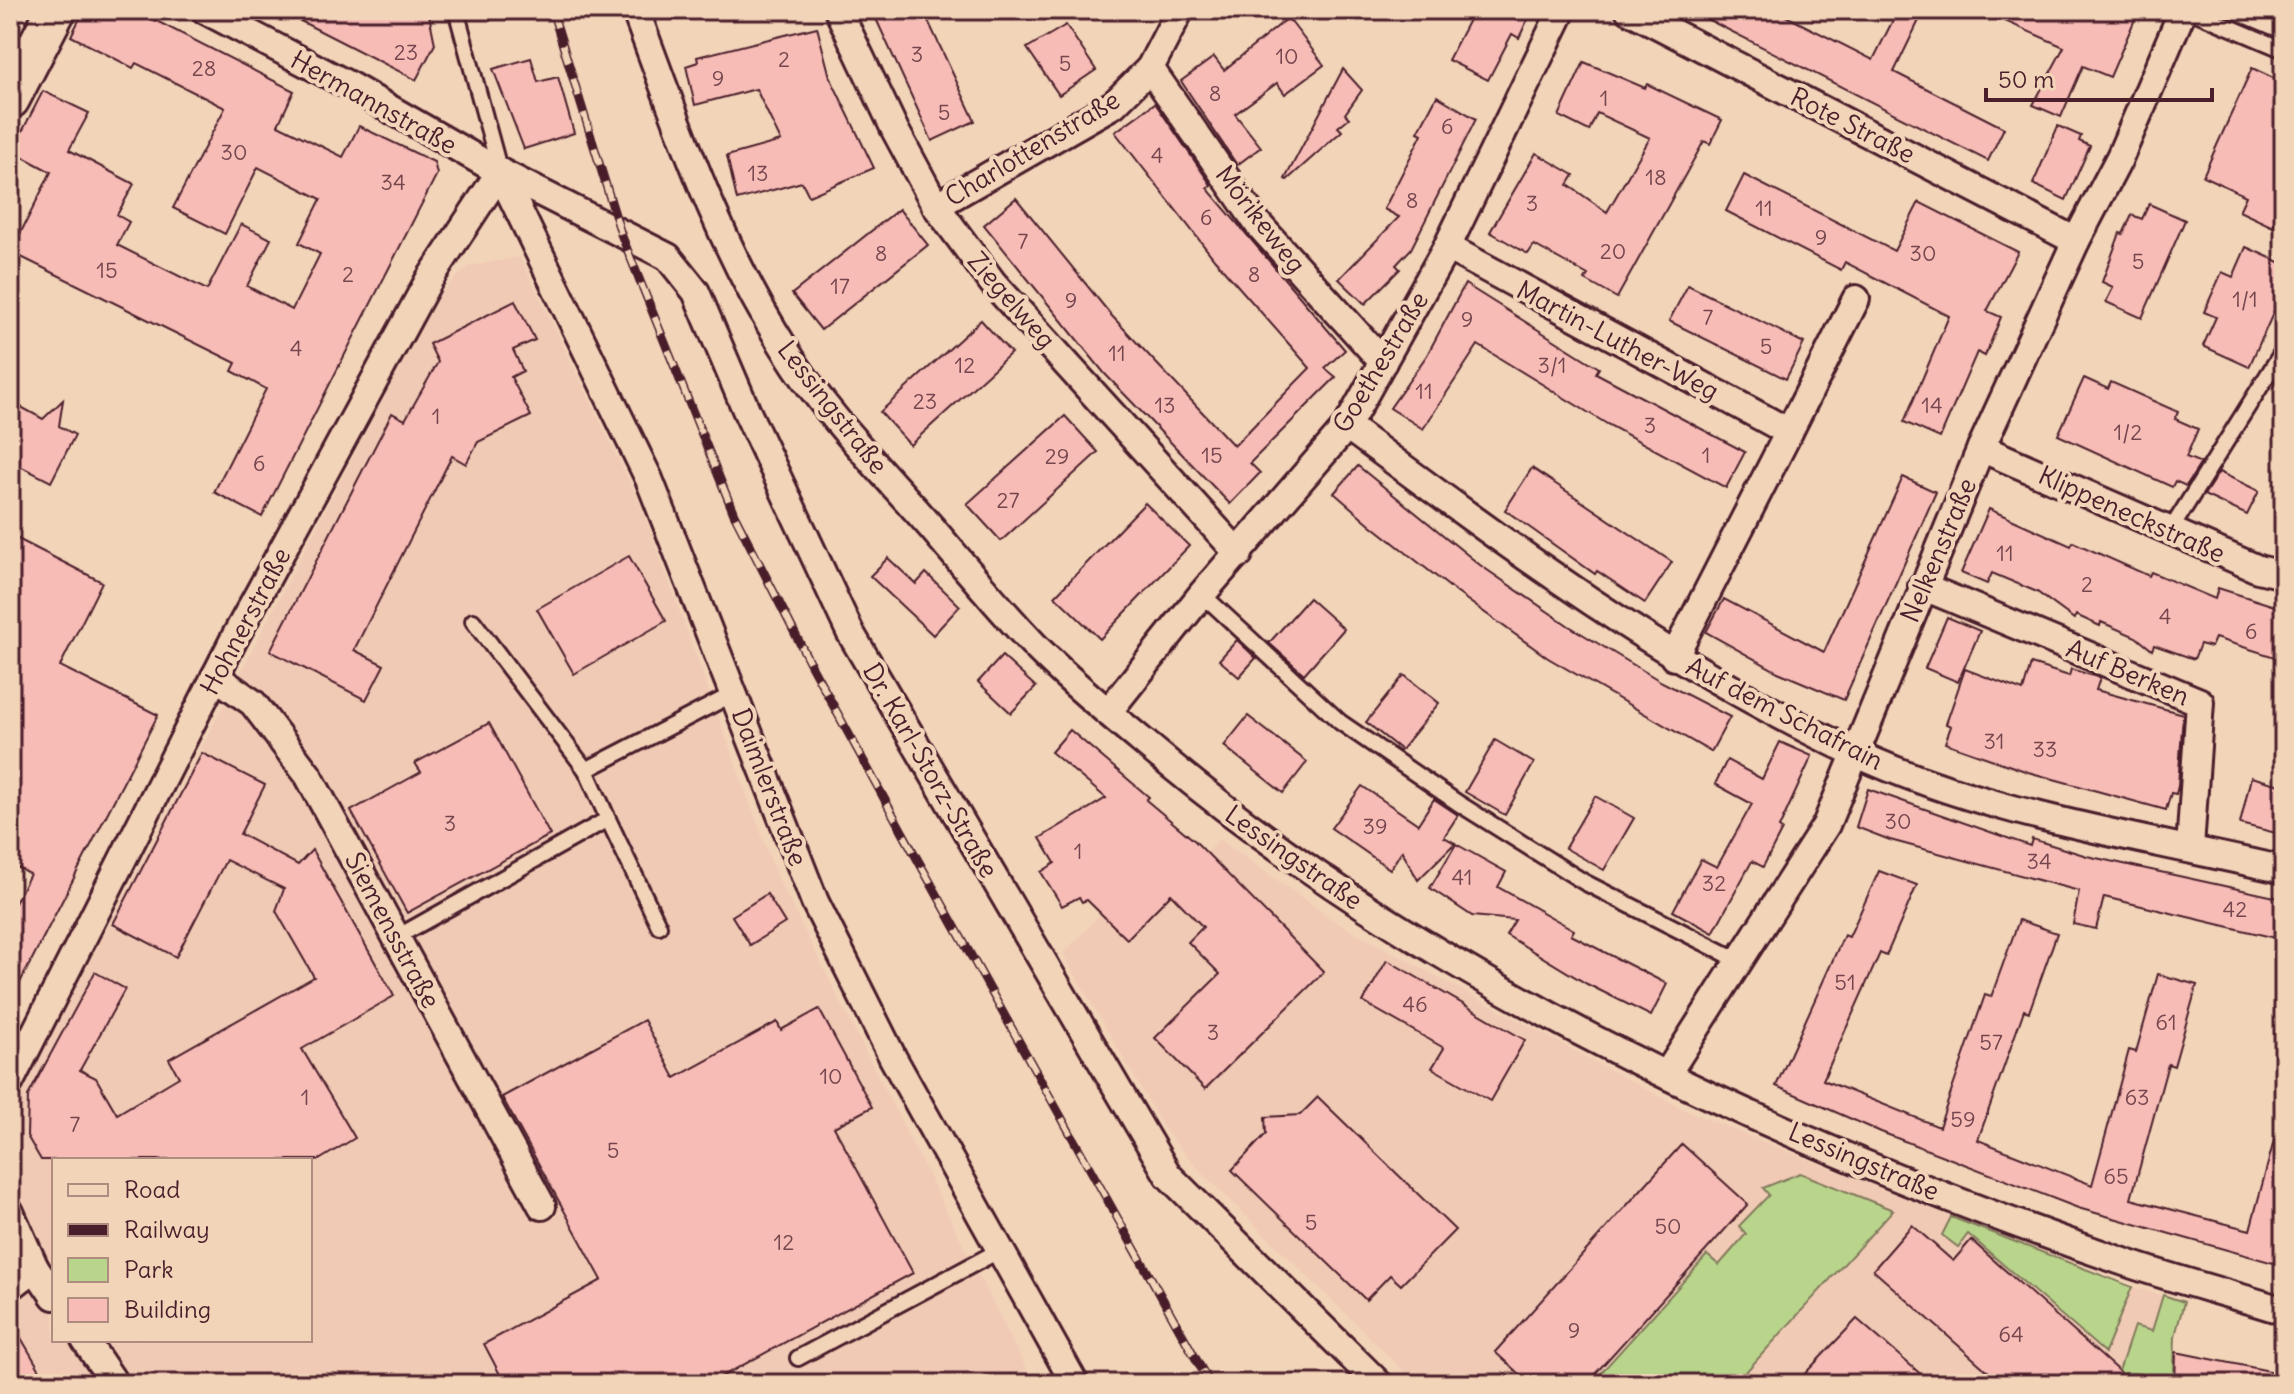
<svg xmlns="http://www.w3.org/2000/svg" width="2294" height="1394" viewBox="0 0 2294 1394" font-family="Delius,sans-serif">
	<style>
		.built { fill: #f1cab5; fill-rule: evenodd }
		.green { fill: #b9d58c; stroke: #827a5c; stroke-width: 2 }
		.building { fill: #f7bcb6; stroke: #4a1f2b; stroke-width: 2 }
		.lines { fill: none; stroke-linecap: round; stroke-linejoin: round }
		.lane-casing { stroke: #4a1f2b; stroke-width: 20 }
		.street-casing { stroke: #4a1f2b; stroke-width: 32 }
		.secondary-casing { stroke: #4a1f2b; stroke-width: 44 }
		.lane { stroke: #f2d4b9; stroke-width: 14 }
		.street { stroke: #f2d4b9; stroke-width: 26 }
		.secondary { stroke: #f2d4b9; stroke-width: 38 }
		.rail-casing { stroke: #4a1f2b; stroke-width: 9 }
		.rail { stroke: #f2d4b9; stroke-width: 6; stroke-dasharray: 18; stroke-linecap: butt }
		.labels { text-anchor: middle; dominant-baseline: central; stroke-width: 8; stroke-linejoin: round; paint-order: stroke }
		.number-label { font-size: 22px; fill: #75464e }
		.street-label { font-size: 26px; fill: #4a1f2b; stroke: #f2d4b9 }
	</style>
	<rect width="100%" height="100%" fill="#f2d4b9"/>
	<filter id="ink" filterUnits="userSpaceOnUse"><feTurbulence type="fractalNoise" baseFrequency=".0125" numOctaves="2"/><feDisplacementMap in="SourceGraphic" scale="16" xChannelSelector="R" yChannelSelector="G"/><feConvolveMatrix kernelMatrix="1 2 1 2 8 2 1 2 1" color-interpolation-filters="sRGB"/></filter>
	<g filter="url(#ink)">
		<!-- built -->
		<g class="built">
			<path d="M520 257 641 505 776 874 1034 1384H10V1074L27 1082 436 297 469 266ZM54 1160H310V1340H54Z"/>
			<polygon points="1219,839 1338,923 1685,1110 1951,1217 2132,1287 2184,1302 2175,1336 2174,1371 2184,1384 1417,1384 1205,1176 1166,1132 1063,954 1152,859 1187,876"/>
		</g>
		<!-- green -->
		<g class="green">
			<polygon points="1800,1173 1893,1210 1735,1384 1591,1384 1707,1255 1719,1265 1746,1234 1739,1226 1769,1195 1763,1188"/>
			<polygon points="1951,1217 2132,1287 2105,1353 1968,1234 1958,1247 1942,1235"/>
			<path d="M2163 1295 2184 1302 2175 1336 2174 1371 2186 1374 2184 1384H2155C2144 1371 2134 1372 2118 1374L2134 1326 2152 1331Z"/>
		</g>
		<!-- building -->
		<g class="building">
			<polygon points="84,10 135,10 294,91 278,125 343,157 359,126 434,162 437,174 262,517 214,492 266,389 232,371 236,363 11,252 51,172 12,151 43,91 89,113 69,150 134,184 117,215 129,222 117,245 207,290 241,224 271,239 247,286 292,310 320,254 299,243 321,199 258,167 225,234 173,208 225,108 136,63 133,68 71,36"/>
			<polygon points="279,10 428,10 435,44 416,80"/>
			<polygon points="872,10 923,10 975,121 932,141"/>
			<polygon points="1464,10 1532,10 1519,38 1512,34 1488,80 1448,60 1472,14"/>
			<polygon points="1689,10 1774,10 1873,60 1898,10 1924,10 1894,72 2004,128 1988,161"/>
			<polygon points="1980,10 2139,10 2110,77 2083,66 2061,117 2033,105 2064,47"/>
			<polygon points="1288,18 1324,65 1285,94 1277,83 1235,114 1261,147 1237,165 1181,81 1214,57 1224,70"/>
			<polygon points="1066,25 1096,70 1059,95 1027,48"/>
			<polygon points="817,27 830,77 874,168 809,196 802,182 737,200 727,156 781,141 756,89 695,105 686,66 698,62 697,57"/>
			<polygon points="531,58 538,82 558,77 574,133 524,149 493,69"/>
			<polygon points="1584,62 1645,88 1647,84 1722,120 1710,144 1704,141 1617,298 1585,280 1588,275 1534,245 1528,254 1490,232 1536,153 1574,175 1568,185 1607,212 1650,138 1597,113 1589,131 1559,116"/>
			<polygon points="2252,68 2284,83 2284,205 2273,227 2239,211 2246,196 2203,176"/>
			<polygon points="1343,69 1362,90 1345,114 1349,118 1338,127 1342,131 1287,180 1285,179"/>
			<polygon points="1437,96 1476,119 1411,249 1396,265 1400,269 1365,304 1339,279 1399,217 1384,209 1422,134 1418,132"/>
			<polygon points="1155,103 1211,185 1207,188 1345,350 1325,368 1336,377 1250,463 1260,473 1230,504 1105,374 984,225 1016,198 1111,315 1234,446 1310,368 1215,260 1115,132"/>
			<polygon points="2058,126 2081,136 2079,141 2090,146 2066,200 2033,184"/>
			<polygon points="1744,175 1894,251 1919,202 2018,252 1987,311 2001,317 1985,356 1977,352 1940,438 1904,422 1949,316 1845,262 1841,270 1726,211"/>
			<polygon points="2149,204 2185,220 2142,318 2106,302 2113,287 2102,282 2120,233 2123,234 2132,215 2142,219"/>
			<polygon points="899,209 928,245 821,330 792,294"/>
			<polygon points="2246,247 2284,264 2284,289 2249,367 2203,346 2216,317 2204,312 2222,272 2233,277"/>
			<polygon points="1465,284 1599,368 1596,373 1745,452 1726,488 1607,424 1478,345 1423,429 1390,408 1427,355"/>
			<polygon points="1688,285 1804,343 1786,379 1669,321"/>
			<polygon points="515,301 535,340 513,350 523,371 511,377 531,416 478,442 466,464 452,456 354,650 384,665 366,700 270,651 392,413 405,420 438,362 429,344"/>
			<polygon points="981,320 1011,353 910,445 880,412"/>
			<polygon points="2084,378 2108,389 2111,382 2178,412 2175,419 2198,429 2186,457 2201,463 2186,486 2175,481 2172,487 2058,435"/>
			<polygon points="63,400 59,426 75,435 51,482 10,461 10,401 43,419"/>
			<polygon points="1065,416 1098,452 1001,541 967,504"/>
			<polygon points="1358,466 1480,565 1569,626 1662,682 1730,717 1711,752 1548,658 1456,592 1371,525 1334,493"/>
			<polygon points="1532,468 1672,562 1645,603 1597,571 1595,574 1505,510"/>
			<polygon points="2219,472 2259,491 2247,515 2204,495"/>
			<polygon points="1903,477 1936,492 1844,700 1778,672 1706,632 1724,599 1824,652"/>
			<polygon points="1145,503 1189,546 1100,639 1055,596"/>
			<polygon points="1989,509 2071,546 2073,542 2149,576 2151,572 2215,599 2218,588 2284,609 2284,660 2215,638 2211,647 2200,644 2194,659 2154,645 2152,650 2136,637 2101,622 2100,626 2076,615 2074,619 2037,592 1992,573 1987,584 1961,573"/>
			<polygon points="10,535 102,582 60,666 158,715 10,1002 10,913 30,874 10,864"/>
			<polygon points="629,556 666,621 574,674 537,609"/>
			<polygon points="888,558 916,584 926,573 960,606 933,635 870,576"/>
			<polygon points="1309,598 1344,629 1304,674 1269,643"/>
			<polygon points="1947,617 1980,631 1958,682 1925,668"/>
			<polygon points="1237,640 1256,658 1239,677 1219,660"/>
			<polygon points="1002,656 1036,687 1011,713 978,682"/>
			<polygon points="2031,664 2069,676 2071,669 2100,678 2096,690 2183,714 2178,786 2176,794 2171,793 2166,810 2028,772 1945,743 1951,726 1946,724 1965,669 2023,691"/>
			<polygon points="1404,675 1439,703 1401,750 1366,722"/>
			<polygon points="1248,716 1307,762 1283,793 1224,746"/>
			<polygon points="489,723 550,835 407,913 351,811 421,772 415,763"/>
			<polygon points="1070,730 1149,797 1146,800 1195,841 1324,972 1205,1089 1155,1038 1220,974 1188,942 1203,927 1171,894 1127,939 1087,900 1082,902 1079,897 1062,906 1041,872 1055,863 1040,838 1106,798 1051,752"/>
			<polygon points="1495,740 1534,763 1505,815 1465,792"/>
			<polygon points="1780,742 1812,756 1779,828 1782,830 1763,867 1752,861 1713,933 1673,911 1701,859 1717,867 1752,804 1715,784 1727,760 1762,779"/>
			<polygon points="202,753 265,785 240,834 298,865 312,850 394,996 302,1049 355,1138 319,1160 41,1160 27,1136 28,1096 95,972 125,989 80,1070 96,1078 117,1114 179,1077 169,1059 314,977 276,911 284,889 226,860 176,957 113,924"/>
			<polygon points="2251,777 2284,786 2284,835 2240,824"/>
			<polygon points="1362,786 1418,824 1434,799 1458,815 1444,837 1455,843 1418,880 1402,851 1390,869 1331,828"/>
			<polygon points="1868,789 2030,846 2032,839 2087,856 2284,899 2284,940 2104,897 2096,929 2073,924 2079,891 1890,840 1856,827"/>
			<polygon points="1595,796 1634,818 1604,870 1565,848"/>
			<polygon points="1456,844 1506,872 1498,887 1574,930 1571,935 1667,984 1651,1016 1587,984 1506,935 1515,920 1472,916 1430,888"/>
			<polygon points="1879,871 1917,885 1886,956 1880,953 1823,1080 1939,1127 1985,995 1991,997 2019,920 2057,933 2029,1012 2024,1010 1978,1140 2092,1185 2129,1050 2136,1052 2158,974 2197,985 2174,1066 2168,1064 2131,1199 2250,1230 2276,1133 2284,1134 2284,1266 2078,1208 1881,1132 1776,1086 1844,935 1849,937"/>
			<polygon points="767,894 785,923 750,945 732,916"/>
			<polygon points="1387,960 1525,1040 1490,1101 1432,1068 1444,1048 1363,1002"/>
			<polygon points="819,1009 872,1107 834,1127 913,1273 708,1384 505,1384 484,1344 602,1280 502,1097 644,1020 675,1078 777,1022 781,1030"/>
			<polygon points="1318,1097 1455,1230 1401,1285 1390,1275 1366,1300 1232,1170 1266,1134 1265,1117 1300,1115"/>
			<polygon points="1682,1144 1748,1204 1586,1384 1530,1384 1495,1352"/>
			<polygon points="1912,1225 1953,1261 1971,1240 2133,1384 2002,1384 1873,1270"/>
			<polygon points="10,1319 48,1384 10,1384"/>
			<polygon points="1857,1319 1932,1384 1795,1384"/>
			<polygon points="2176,1352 2280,1373 2279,1384 2175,1384"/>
		</g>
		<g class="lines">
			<defs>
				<g id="lane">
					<polyline points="456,10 500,172"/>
					<polyline points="2189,10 2284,50"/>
					<polyline points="2170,531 2284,349"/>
					<polyline points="1202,594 1340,722 1458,803 1584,882 1740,961"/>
					<polyline points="473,621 586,770 733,694"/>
					<polyline points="608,819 659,926"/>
					<polyline points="397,937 608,819 586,770"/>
					<polyline points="798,1358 1002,1249"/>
				</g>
				<g id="street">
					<polyline points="205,10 350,86 500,172 668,257 696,292 747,412 850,632 1168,1175 1379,1384"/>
					<path d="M640 10 639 20C681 133 720 247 785 349 825 414 881 470 931 527 966 568 1001 611 1039 650 1080 691 1127 728 1171 765 1447 992 1791 1147 2127 1263 2179 1281 2232 1294 2284 1311"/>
					<polyline points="838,10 895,130 936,206 993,283 1239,554"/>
					<polyline points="1629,10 2076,241"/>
					<polyline points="1150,68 1258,224 1383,362"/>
					<polyline points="500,172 649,479 815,902 893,1058 1075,1384"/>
					<polyline points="936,206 1114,104 1150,68 1180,10"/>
					<polyline points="1447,247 1789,432 1856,299"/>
					<path d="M1347 426C1508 546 1670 666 1853 752 1987 815 2141 837 2284 870"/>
					<polyline points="1981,448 2258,569 2284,575"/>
					<polyline points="1922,586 2200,702 2190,848"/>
					<polyline points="1674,657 1789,432"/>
					<polyline points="215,676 253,703 308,775 542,1206"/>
					<polyline points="1108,712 1202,594 1347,426 1447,247 1562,10"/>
					<polyline points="1667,1074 1826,825 1981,448 2076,241 2120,157 2183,10"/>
					<polyline points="10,1082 234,639 429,280 500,172"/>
					<polyline points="10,1212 35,1268"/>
					<polyline points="10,1287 35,1268 54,1296"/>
					<polyline points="85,1340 115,1384"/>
				</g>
				<polyline id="secondary" points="10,99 56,10"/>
			</defs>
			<!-- lane casing -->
			<use href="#lane" class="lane-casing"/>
			<!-- street casing -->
			<use href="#street" class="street-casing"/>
			<!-- secondary casing -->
			<use href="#secondary" class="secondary-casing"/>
			<!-- lane -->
			<use href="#lane" class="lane"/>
			<!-- street -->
			<use href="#street" class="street"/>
			<!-- secondary -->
			<use href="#secondary" class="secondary"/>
			<defs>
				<polyline id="rail" points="552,10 621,234 734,514 810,663 915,855 1210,1384"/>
			</defs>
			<!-- rail casing -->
			<use href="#rail" class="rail-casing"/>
			<!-- rail -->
			<use href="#rail" class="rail"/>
		</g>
	</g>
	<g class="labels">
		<!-- number labels -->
		<g class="number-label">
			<text x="406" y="52">23</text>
			<text x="917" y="54">3</text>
			<text x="1287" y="56">10</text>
			<text x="784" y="59">2</text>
			<text x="1065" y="63">5</text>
			<text x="204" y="68">28</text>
			<text x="718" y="78">9</text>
			<text x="1215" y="93">8</text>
			<text x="1604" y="98">1</text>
			<text x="944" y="112">5</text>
			<text x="1447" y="126">6</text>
			<text x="234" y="152">30</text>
			<text x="1157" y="155">4</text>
			<text x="758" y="173">13</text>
			<text x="1656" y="177">18</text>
			<text x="393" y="182">34</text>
			<text x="1412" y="200">8</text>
			<text x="1532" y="203">3</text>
			<text x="1764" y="208">11</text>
			<text x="1206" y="217">6</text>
			<text x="1821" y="237">9</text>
			<text x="1023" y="241">7</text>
			<text x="1613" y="251">20</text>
			<text x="881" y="253">8</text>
			<text x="1923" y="253">30</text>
			<text x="2138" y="261">5</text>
			<text x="107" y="270">15</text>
			<text x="348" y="274">2</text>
			<text x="1254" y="274">8</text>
			<text x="840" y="286">17</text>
			<text x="2245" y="299">1/1</text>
			<text x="1071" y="300">9</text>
			<text x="1708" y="317">7</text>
			<text x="1467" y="319">9</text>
			<text x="1766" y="346">5</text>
			<text x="296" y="348">4</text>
			<text x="1117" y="353">11</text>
			<text x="965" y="365">12</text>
			<text x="1552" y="365">3/1</text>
			<text x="1424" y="391">11</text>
			<text x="925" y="401">23</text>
			<text x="1165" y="405">13</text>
			<text x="1932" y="405">14</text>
			<text x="436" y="416">1</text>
			<text x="1650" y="425">3</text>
			<text x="2128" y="432">1/2</text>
			<text x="1212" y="455">15</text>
			<text x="1706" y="455">1</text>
			<text x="1057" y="456">29</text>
			<text x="259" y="463">6</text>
			<text x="1008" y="500">27</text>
			<text x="2005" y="553">11</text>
			<text x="2087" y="584">2</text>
			<text x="2165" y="616">4</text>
			<text x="2251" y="631">6</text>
			<text x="1994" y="741">31</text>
			<text x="2045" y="749">33</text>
			<text x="1898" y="821">30</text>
			<text x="450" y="823">3</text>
			<text x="1375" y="826">39</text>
			<text x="1078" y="851">1</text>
			<text x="2039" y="861">34</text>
			<text x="1462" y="877">41</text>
			<text x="1714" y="883">32</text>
			<text x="2235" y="909">42</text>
			<text x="1845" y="982">51</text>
			<text x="1415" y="1004">46</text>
			<text x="2166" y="1022">61</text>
			<text x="1213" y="1032">3</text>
			<text x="1991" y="1042">57</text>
			<text x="831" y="1076">10</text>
			<text x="305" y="1097">1</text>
			<text x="2137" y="1097">63</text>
			<text x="1963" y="1119">59</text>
			<text x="75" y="1124">7</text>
			<text x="613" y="1150">5</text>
			<text x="2116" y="1176">65</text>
			<text x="1311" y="1222">5</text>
			<text x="1668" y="1226">50</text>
			<text x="784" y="1242">12</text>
			<text x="1574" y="1330">9</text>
			<text x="2011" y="1334">64</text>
		</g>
		<!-- street labels -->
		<g class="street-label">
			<text transform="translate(374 102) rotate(29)">Hermannstraße</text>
			<text transform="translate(1853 125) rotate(27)">Rote Straße</text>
			<text transform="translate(1032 148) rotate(-31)">Charlottenstraße</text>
			<text transform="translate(1261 219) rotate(52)">Mörikeweg</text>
			<text transform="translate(1012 300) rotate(49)">Ziegelweg</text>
			<text transform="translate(1618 340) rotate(28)">Martin-Luther-Weg</text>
			<text transform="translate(1380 362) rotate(-59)">Goethestraße</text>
			<text transform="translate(833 407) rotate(52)">Lessingstraße</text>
			<text transform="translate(2132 514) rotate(24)">Klippeneckstraße</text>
			<text transform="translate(1938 550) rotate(-67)">Nelkenstraße</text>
			<text transform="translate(245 621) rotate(-62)">Hohnerstraße</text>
			<text transform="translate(2128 672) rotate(23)">Auf Berken</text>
			<text transform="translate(1785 713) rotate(27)">Auf dem Schafrain</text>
			<text transform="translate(931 770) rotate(60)">Dr. Karl-Storz-Straße</text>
			<text transform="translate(770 787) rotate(69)">Daimlerstraße</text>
			<text transform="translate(1294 857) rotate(35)">Lessingstraße</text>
			<text transform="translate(393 930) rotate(62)">Siemensstraße</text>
			<text transform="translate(1864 1161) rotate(23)">Lessingstraße</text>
		</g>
	</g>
	<!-- margin -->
	<rect width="2294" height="1394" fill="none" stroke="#f2d4b9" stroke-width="40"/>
	<rect x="20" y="20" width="2254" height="1354" fill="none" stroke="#4a1f2b" stroke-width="3" filter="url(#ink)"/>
	<!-- legend -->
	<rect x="52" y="1158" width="260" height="184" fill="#f2d4b9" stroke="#af8c80" stroke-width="2"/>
	<rect x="68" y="1184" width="40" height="12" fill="#f2d4b9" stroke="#af8c80" stroke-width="2"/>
	<text x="124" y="1198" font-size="24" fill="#4a1f2b">Road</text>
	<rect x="68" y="1224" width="40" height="12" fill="#4a1f2b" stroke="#af8c80" stroke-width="2"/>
	<text x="124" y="1238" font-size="24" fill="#4a1f2b">Railway</text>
	<rect x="68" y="1258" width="40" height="24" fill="#b9d58c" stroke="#af8c80" stroke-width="2"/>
	<text x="124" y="1278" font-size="24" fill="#4a1f2b">Park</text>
	<rect x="68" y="1298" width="40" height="24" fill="#f7bcb6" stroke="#af8c80" stroke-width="2"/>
	<text x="124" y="1318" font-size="24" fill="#4a1f2b">Building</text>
	<!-- scale -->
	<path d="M1986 88v12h226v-12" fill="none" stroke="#4a1f2b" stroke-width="4"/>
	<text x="1998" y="88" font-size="24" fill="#4a1f2b" stroke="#f2d4b9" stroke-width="6" paint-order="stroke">50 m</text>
</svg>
